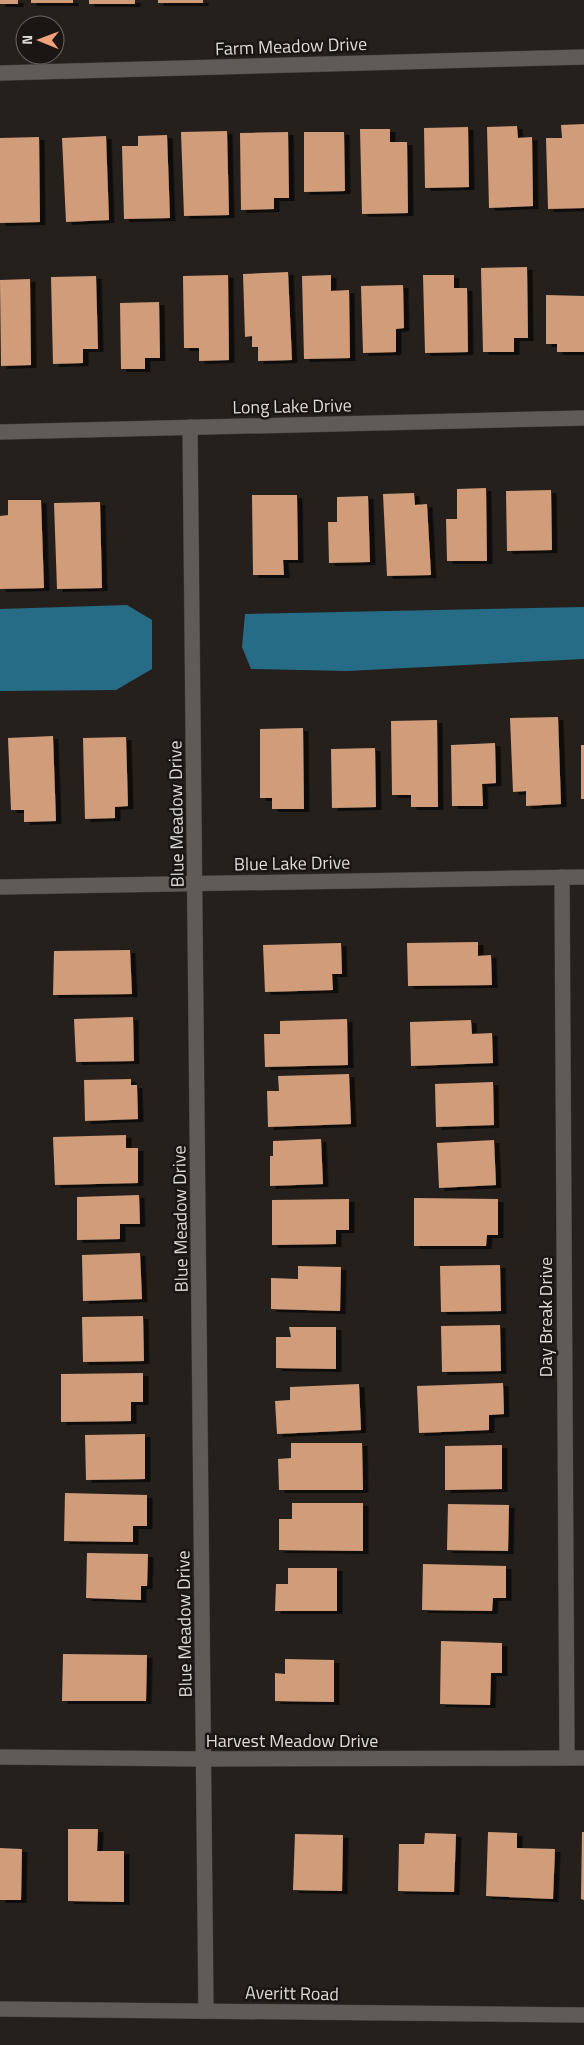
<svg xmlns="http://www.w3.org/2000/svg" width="584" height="2045" viewBox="0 0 584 2045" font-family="'Titillium Web',sans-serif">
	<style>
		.water { fill: #266c86 }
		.building { fill: #d19c79; filter: url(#shadow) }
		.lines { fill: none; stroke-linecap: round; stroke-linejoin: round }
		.minor-casing { stroke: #403b39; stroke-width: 16 }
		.minor { stroke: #615b57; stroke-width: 15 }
		.labels { text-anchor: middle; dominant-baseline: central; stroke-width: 5; stroke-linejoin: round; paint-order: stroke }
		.street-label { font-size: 18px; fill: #dfdbd9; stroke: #1b1613 }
	</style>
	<defs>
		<filter id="shadow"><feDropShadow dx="5.5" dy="3" stdDeviation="0" flood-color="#0009"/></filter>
	</defs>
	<rect width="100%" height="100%" fill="#25201c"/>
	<!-- water -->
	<g class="water">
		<polygon points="127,605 152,620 152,669 116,690 0,691 0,609"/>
		<polygon points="584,607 584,659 347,671 251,669 242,647 245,614"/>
	</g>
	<!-- building -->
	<g class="building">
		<rect x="0" y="0" width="18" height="4"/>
		<rect x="31" y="0" width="42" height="3"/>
		<rect x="89" y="0" width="46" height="4"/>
		<rect x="158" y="0" width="45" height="3"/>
		<polygon points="584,124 584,208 548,209 546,138 562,138 561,125"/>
		<polygon points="517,126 518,138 532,137 533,206 489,208 487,127"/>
		<polygon points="468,127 469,187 425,188 424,128"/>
		<polygon points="360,129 390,129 390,142 407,142 408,213 362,214"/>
		<polygon points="227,131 229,215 184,216 181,132"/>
		<polygon points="288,132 289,198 274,198 274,209 241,210 240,133"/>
		<polygon points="304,132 344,132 345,191 304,192"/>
		<polygon points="167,135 170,218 124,219 122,146 138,146 138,136"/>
		<polygon points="106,136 109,220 66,222 62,138"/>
		<polygon points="39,137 40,222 0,223 0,138"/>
		<polygon points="527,267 528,338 514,338 514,352 483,352 481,268"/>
		<polygon points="288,272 292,360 258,361 258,347 252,347 252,336 245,337 243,274"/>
		<polygon points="228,275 229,360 199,361 199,348 184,348 183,276"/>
		<polygon points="331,275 331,291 349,290 350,358 304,359 302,276"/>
		<polygon points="423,275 454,275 454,288 467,288 468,352 425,353"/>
		<polygon points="96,276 98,349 83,349 83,363 53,364 51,277"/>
		<polygon points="30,279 31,365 1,366 0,280"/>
		<polygon points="403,285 404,328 396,329 396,352 363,353 361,286"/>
		<polygon points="546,295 584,296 584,352 557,352 557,344 546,344"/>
		<polygon points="159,302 160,358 145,358 145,369 121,369 120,303"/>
		<polygon points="486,488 487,561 447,561 446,519 457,519 457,489"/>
		<polygon points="551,490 552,550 507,551 506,491"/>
		<polygon points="414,493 415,505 427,504 431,575 387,576 383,494"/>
		<polygon points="252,495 297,495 298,560 283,560 284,575 253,575"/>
		<polygon points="368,496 370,562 329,563 328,522 337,522 337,497"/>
		<polygon points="8,500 41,500 44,588 0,589 0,516 8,515"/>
		<polygon points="100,502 102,588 57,589 54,503"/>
		<polygon points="558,717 561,804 526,806 526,791 513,792 510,718"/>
		<polygon points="437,720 438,807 411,807 411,795 392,795 391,721"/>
		<polygon points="303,728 304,809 272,809 272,798 260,798 260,729"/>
		<polygon points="53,736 56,821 24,822 24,810 11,810 8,738"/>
		<polygon points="126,737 128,806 115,807 115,818 85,819 83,738"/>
		<polygon points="495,743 496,783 482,784 483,806 452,806 451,745"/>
		<rect x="581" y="745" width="3" height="54"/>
		<polygon points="375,748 376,807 332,808 331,749"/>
		<polygon points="478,942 478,956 491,955 492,985 408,986 407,943"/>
		<polygon points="341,943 342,974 332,974 333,990 265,992 263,945"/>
		<polygon points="130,950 132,994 53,995 54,951"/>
		<polygon points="133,1017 134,1061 76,1062 74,1019"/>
		<polygon points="347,1019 348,1065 265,1067 264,1034 280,1034 280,1021"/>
		<polygon points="471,1020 472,1034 492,1033 493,1063 411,1066 410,1022"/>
		<polygon points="349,1074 351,1124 268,1127 267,1091 279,1091 278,1076"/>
		<polygon points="131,1079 131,1085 137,1085 138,1119 85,1121 84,1080"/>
		<polygon points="493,1082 494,1125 436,1127 435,1084"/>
		<polygon points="126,1135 126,1148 138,1148 138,1183 55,1185 53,1137"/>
		<polygon points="321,1139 323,1184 270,1186 270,1156 273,1156 273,1141"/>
		<polygon points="494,1140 496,1185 439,1188 437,1143"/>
		<polygon points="139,1195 140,1224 120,1224 120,1239 77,1240 77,1197"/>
		<polygon points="414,1198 498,1199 498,1235 487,1235 486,1246 414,1246"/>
		<polygon points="349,1199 349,1230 336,1230 336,1244 272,1245 272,1200"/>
		<polygon points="140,1253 142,1299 83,1301 82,1255"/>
		<polygon points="500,1265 501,1311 441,1312 440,1266"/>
		<polygon points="298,1266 341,1267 340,1311 271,1309 271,1278 298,1279"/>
		<polygon points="143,1316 144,1361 83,1362 82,1317"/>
		<polygon points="500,1325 501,1371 442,1372 441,1326"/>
		<polygon points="289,1327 336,1327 336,1369 276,1368 276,1337 291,1337"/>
		<polygon points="143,1373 143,1402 131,1402 131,1421 61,1422 61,1374"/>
		<polygon points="503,1383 504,1414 489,1415 489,1430 419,1433 417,1386"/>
		<polygon points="359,1384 361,1430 277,1434 275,1401 290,1400 290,1387"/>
		<polygon points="145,1434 145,1479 86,1480 85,1435"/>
		<polygon points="291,1443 362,1443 363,1490 279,1490 278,1459 291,1458"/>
		<polygon points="502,1445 502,1489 445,1490 445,1446"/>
		<polygon points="65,1493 147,1495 147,1526 133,1526 133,1542 64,1541"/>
		<polygon points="292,1503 363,1503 363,1551 279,1550 279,1519 292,1519"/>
		<polygon points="448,1504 509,1505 508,1551 447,1550"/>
		<polygon points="87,1553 148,1554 147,1586 141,1586 141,1600 86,1598"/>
		<polygon points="423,1564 506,1566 506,1598 493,1598 492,1611 422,1610"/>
		<polygon points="288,1568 337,1568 337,1611 275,1611 276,1584 288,1584"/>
		<polygon points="441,1641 502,1643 502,1673 491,1673 490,1705 440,1704"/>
		<polygon points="63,1654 147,1655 146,1701 62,1701"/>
		<polygon points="285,1659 334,1660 334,1702 275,1701 275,1673 285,1674"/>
		<polygon points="68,1829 98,1829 97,1851 124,1851 124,1902 68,1901"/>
		<polygon points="488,1832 517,1833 517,1848 555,1849 553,1899 486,1896"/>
		<polygon points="582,1832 584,1832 584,1900 581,1899"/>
		<polygon points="425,1833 456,1834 454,1892 398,1891 399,1844 424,1844"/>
		<polygon points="295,1834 343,1835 342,1891 293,1890"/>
		<polygon points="0,1848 22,1849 21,1900 0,1900"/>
	</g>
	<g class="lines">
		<defs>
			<g id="minor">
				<polyline points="0,73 584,57"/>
				<polyline points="190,427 206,2011"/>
				<polyline points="0,432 584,418"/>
				<polyline points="562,877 567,1757"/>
				<polyline points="0,887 584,877"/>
				<polyline points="0,1757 204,1759 584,1758"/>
				<polyline points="0,2009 584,2015"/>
			</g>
		</defs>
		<!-- minor casing -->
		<use href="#minor" class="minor-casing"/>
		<!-- minor -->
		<use href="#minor" class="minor"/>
	</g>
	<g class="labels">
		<!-- street labels -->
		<g class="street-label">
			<text transform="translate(291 46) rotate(-2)">Farm Meadow Drive</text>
			<text transform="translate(292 406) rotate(-1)">Long Lake Drive</text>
			<text transform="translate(176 814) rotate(-91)">Blue Meadow Drive</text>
			<text transform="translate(292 863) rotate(-1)">Blue Lake Drive</text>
			<text transform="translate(180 1219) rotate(-91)">Blue Meadow Drive</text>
			<text transform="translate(545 1317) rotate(-90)">Day Break Drive</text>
			<text transform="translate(184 1624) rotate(-91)">Blue Meadow Drive</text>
			<text x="292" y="1740">Harvest Meadow Drive</text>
			<text transform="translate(292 1993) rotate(1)">Averitt Road</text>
		</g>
	</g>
	<!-- north arrow -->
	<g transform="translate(40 40) rotate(271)"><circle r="24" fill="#1b1613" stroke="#696562"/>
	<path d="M0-4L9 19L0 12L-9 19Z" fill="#f1a17c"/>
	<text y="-8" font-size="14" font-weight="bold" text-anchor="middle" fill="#dfdbd9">N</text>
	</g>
</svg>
